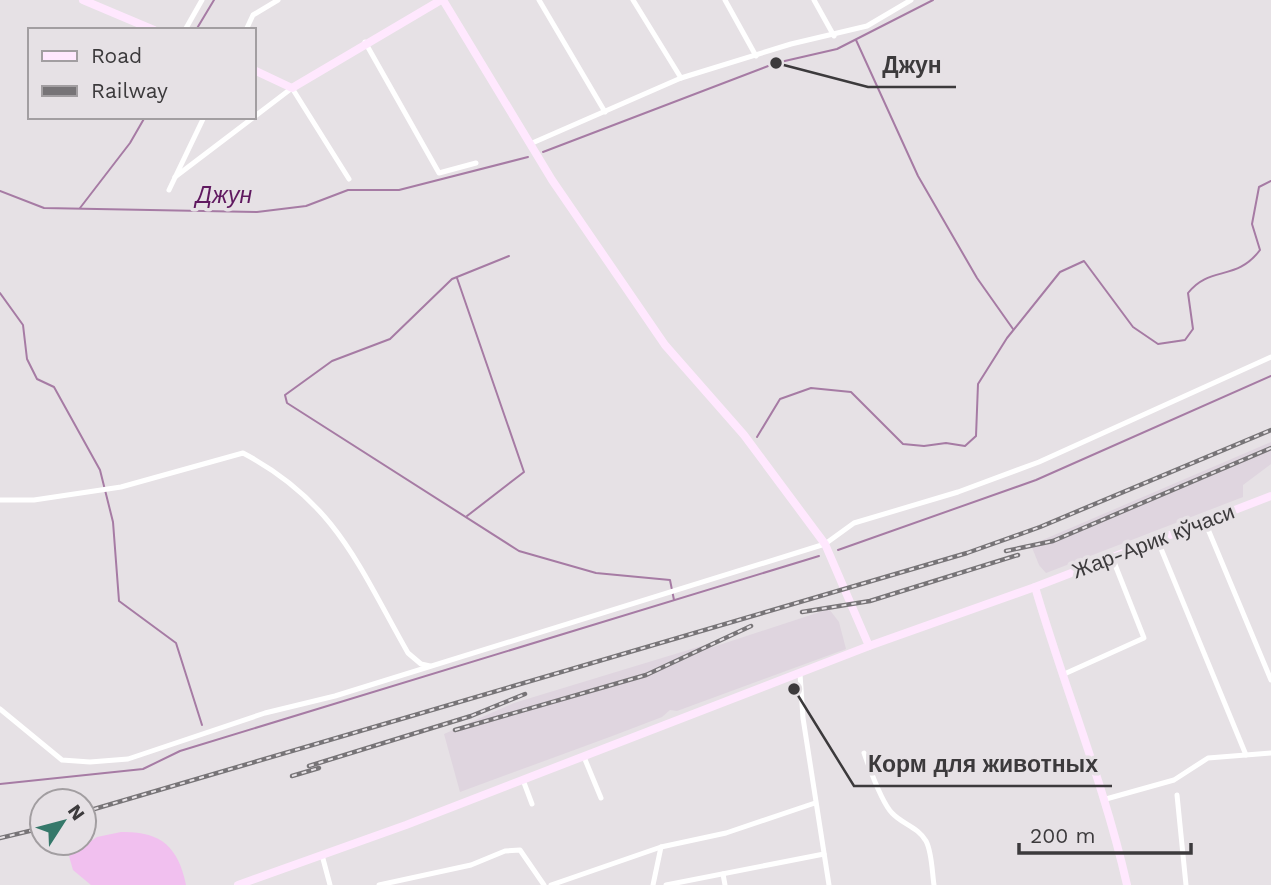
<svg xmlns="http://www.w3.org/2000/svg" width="1271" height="885" viewBox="0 0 1271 885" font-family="'Work Sans',sans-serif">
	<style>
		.built { fill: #dfd5df }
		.green { fill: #f1c0ef }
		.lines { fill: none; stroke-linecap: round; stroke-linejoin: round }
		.stream { stroke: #a67ba4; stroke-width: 2 }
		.minor { stroke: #fff; stroke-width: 5 }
		.secondary { stroke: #ffe8fe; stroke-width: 8 }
		.rail-casing { stroke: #777477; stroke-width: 4.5 }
		.rail { stroke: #e6e1e5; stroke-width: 2; stroke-dasharray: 5; stroke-linecap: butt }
		.labels { text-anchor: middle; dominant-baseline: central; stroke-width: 7; stroke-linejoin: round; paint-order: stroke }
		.street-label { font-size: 21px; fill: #3c3a3c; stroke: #e6e1e5 }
		.water-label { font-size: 23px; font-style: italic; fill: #601960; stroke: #e6e1e5 }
		.leader { fill: none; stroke: #3c3a3c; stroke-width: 2.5 }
		.callout-dot { fill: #3c3a3c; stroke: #e6e1e5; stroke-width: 2.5 }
		.callout-label { font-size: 23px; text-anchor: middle; font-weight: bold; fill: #3c3a3c; stroke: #e6e1e5; stroke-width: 7; stroke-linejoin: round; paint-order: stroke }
	</style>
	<rect width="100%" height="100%" fill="#e6e1e5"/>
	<!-- built -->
	<g class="built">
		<polygon points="1271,442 1271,464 1243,485 1243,497 1046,573 1039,565 1031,545"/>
		<polygon points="829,609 839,622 846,649 677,711 670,710 662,717 615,735 460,792 444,734 514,703 708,644 710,648"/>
	</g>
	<!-- green -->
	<path class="green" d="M121 832C160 831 178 846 186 885H91L73 870 69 856 97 837Z"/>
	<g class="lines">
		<!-- stream -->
		<g class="stream">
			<polyline points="196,30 214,0"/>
			<polyline points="856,40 918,176 977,278 1013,329"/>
			<polyline points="543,152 776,63 837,49 933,0"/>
			<polyline points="0,191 44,208 257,212 306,206 348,190 399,190 528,157"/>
			<polyline points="80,208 130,143 145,117"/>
			<polyline points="509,256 452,279 390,339 332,361 285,395 287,403 519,551 596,573 670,580 674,600"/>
			<polyline points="457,278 524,472 467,516"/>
			<polyline points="0,293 23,325 27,359 37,379 54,387 100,470 113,522 119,601 176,643 202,725"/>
			<path d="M757 437 780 399 811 388 851 392 903 444 924 446 946 443 965 446 976 436 978 384 1007 338 1060 272 1084 261 1133 327 1158 344 1185 340 1193 329 1188 293C1210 265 1236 282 1260 250L1252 224 1259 187 1271 181"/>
			<polyline points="838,550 1036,480 1271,376"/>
			<polyline points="0,784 143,769 180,751 819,556"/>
		</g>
		<!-- minor -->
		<g class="minor">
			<polyline points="539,0 605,112"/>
			<polyline points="633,0 681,78"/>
			<polyline points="725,0 756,56"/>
			<polyline points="814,0 834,36"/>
			<polyline points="185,30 202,0"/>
			<polyline points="246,30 253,15 278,0"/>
			<polyline points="365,42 439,173 476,163"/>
			<polyline points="254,117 292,88 349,179"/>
			<polyline points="530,144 681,78 791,44 867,26 911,0"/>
			<polyline points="175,177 254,117"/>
			<polyline points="169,190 204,117"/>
			<path d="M0 500H34L121 487 243 453C336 502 359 567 408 653L421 664 430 666"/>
			<polyline points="1205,522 1271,680"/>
			<polyline points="1157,539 1246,755"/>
			<polyline points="800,674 803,718 829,885"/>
			<polyline points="1062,675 1144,638 1112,557"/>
			<polyline points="0,709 62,760 90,762 128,759 265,713 335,696 825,544 854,523 958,492 1039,462 1271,357"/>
			<path d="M864 753C869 767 883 804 892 813 902 824 918 827 926 841 932 852 932 872 934 885"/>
			<polyline points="584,757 601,798"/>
			<polyline points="523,780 532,804"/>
			<polyline points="1177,795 1186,885"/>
			<polyline points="1106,799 1174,780 1208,758 1271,753"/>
			<polyline points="322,855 330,885"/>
			<polyline points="723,874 725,885"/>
			<polyline points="379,885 471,865 505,851 520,850 544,885"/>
			<polyline points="551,885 661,847 726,833 815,803"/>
			<polyline points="653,885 661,847"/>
			<polyline points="666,885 824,854"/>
		</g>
		<!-- secondary -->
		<g class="secondary">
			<polyline points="83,0 154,30"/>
			<polyline points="443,0 552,180 665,345 744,435 825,544 869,646"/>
			<polyline points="254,70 292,88 441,0"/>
			<path d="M1035 587C1064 687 1104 783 1127 885"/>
			<polyline points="238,885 406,825 869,646 1035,587 1271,496"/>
		</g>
		<defs>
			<g id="rail">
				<polyline points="1006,551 1053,541 1271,448"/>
				<polyline points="802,612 870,601 1018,555"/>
				<polyline points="455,730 646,675 751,626"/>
				<polyline points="309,766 471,716 525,694"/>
				<polyline points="292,776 319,768"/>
				<polyline points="84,812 967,553 1040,527 1271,430"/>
				<polyline points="0,838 42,828"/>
			</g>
		</defs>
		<!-- rail casing -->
		<use href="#rail" class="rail-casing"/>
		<!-- rail -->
		<use href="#rail" class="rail"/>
	</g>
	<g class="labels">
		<!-- street labels -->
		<g class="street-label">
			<text transform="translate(1153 541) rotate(-21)">Жар-Арик кўчаси</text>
		</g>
		<!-- water labels -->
		<g class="water-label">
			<text x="224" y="195">Джун</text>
		</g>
	</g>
	<!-- callouts -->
	<path class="leader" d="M776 63L868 87H956M794 689L854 786H1112"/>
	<g class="callout-dot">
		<circle cx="776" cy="63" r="7"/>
		<circle cx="794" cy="689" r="7"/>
	</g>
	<g class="callout-label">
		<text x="912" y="73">Джун</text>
		<text x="983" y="772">Корм для животных</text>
	</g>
	<!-- legend -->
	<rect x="28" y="28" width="228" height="91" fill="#e6e1e5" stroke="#a29ea1" stroke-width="2"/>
	<rect x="42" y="51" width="35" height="10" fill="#ffe8fe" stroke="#a29ea1" stroke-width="2"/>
	<text x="91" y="63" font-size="21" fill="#3c3a3c">Road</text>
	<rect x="42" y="86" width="35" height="10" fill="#777477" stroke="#a29ea1" stroke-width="2"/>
	<text x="91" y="98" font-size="21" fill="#3c3a3c">Railway</text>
	<!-- north arrow -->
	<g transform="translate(63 822) rotate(54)"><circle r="33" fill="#e6e1e5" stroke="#a29ea1" stroke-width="2"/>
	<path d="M0-5L12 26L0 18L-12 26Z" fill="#35786a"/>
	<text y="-10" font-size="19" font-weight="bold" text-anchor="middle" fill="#3c3a3c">N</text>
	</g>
	<!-- scale -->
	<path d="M1019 843v10h172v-10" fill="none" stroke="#3c3a3c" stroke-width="3.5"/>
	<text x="1030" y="843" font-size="21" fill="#3c3a3c" stroke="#e6e1e5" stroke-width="5" paint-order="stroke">200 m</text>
</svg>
